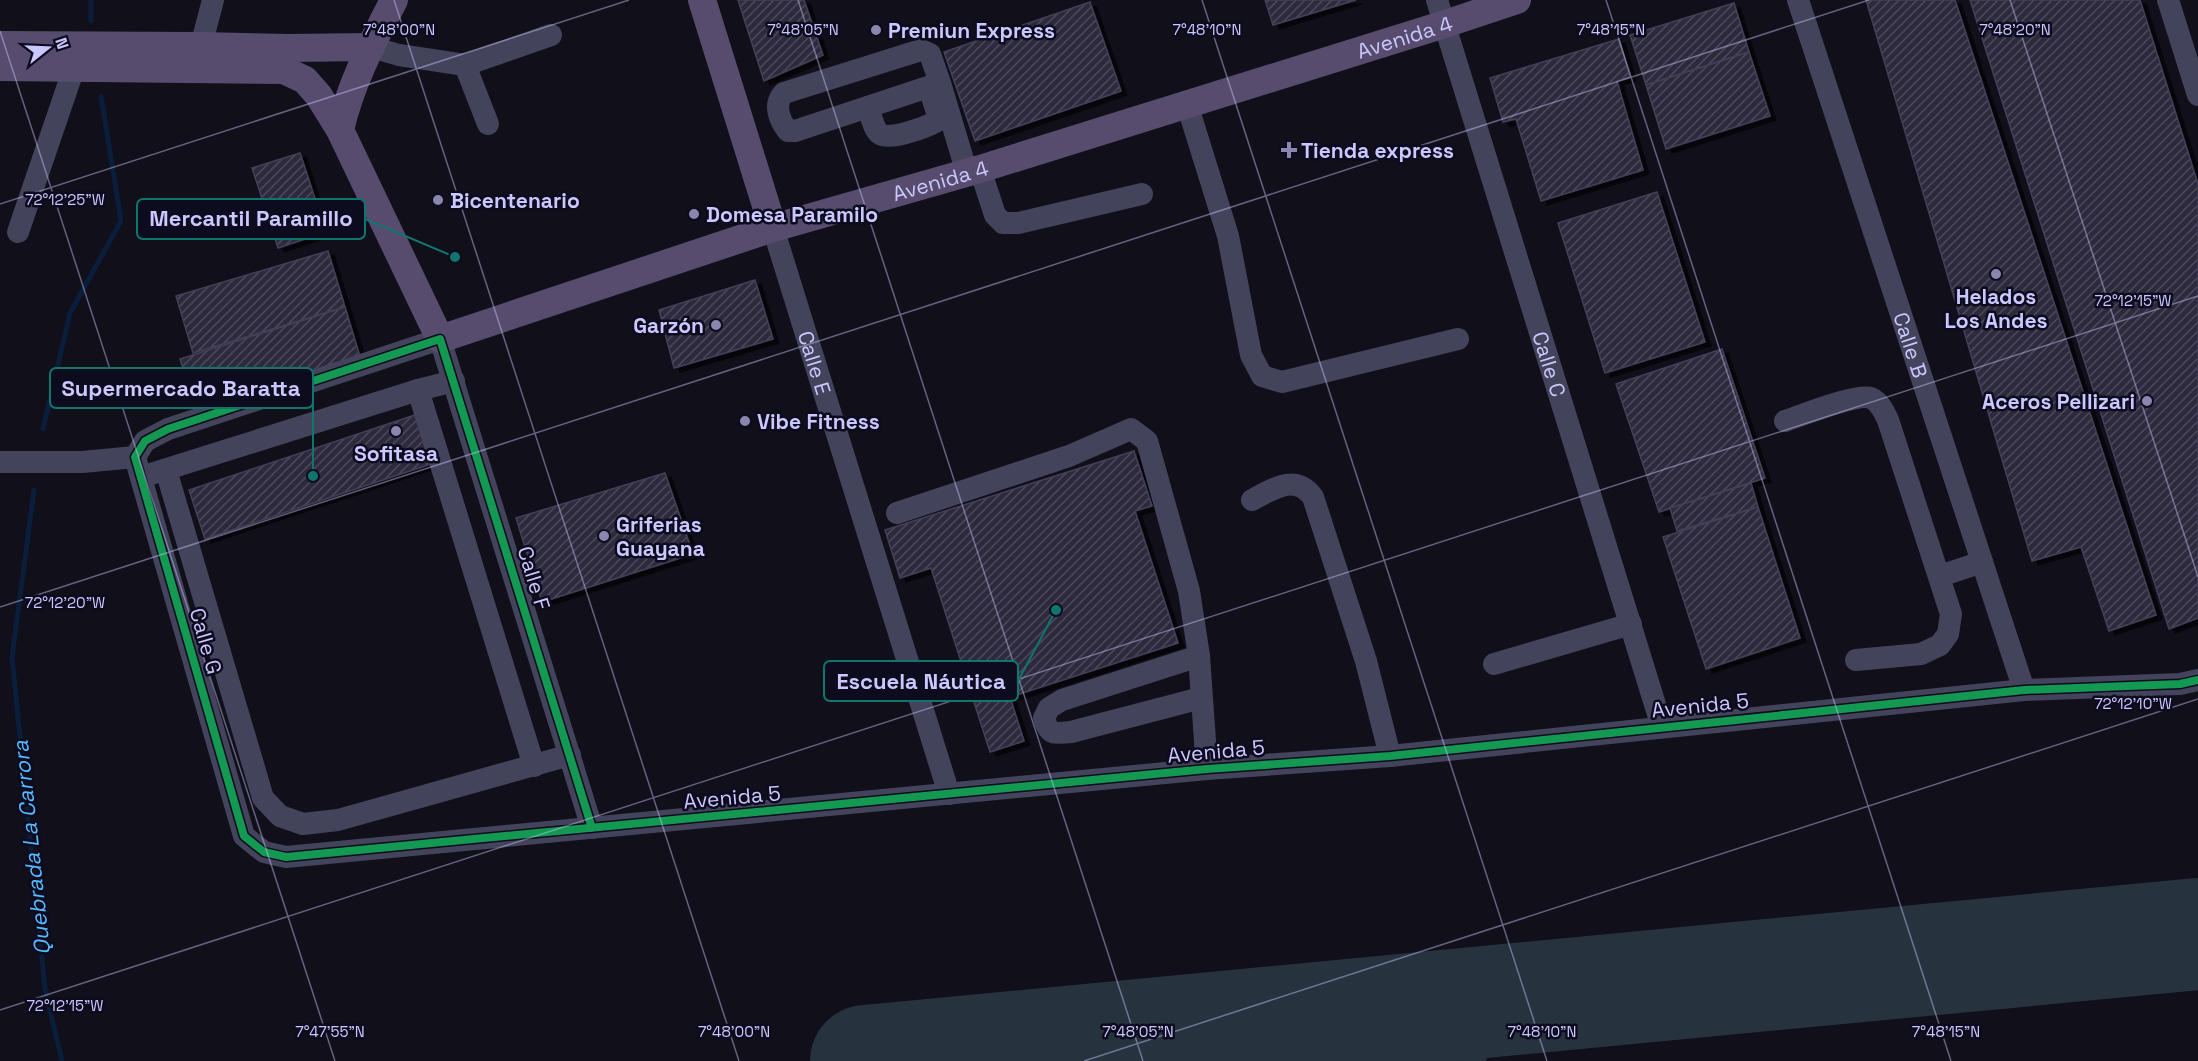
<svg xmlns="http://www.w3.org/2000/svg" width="2198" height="1061" viewBox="0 0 2198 1061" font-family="'Space Grotesk',sans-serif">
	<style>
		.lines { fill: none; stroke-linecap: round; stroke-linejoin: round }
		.stream { stroke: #0a1e3c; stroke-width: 5 }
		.taxiway { stroke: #26323e; stroke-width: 45 }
		.runway { stroke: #26323e; stroke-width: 112 }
		.building { fill: url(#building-hatch); stroke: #434058; stroke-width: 1.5; filter: url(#shadow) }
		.minor { stroke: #43445b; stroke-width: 22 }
		.major { stroke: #574c6d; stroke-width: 28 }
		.cycleway-casing { stroke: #0d0b1e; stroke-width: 11 }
		.cycleway { stroke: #139951; stroke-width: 8 }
		.ticks { fill: none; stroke: #cbc7ff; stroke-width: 1.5; stroke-opacity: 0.45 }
		.poi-dot { fill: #8a87af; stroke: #0d0b1e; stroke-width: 2 }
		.labels { text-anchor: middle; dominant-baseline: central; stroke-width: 5; stroke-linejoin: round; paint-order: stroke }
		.poi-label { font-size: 21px; font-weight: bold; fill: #cbc7ff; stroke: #0d0b1e; text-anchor: start }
		.street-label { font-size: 21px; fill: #cbc7ff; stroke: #0d0b1e }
		.water-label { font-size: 22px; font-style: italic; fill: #55baff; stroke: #0d0b1e }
		.ticks-label { font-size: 15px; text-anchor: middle; fill: #cbc7ff; stroke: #0d0b1e; stroke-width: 5; stroke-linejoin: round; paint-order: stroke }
		.leader { fill: none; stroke: #0f766e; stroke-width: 2 }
		.callout-dot { fill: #0f766e; stroke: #0d0b1e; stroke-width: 2 }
		.callout { fill: #0d0b1e; stroke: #0f766e; stroke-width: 2 }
		.callout-label { font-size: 22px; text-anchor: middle; font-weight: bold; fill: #cbc7ff }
	</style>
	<defs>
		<pattern id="building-hatch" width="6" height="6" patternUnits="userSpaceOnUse" patternTransform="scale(1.5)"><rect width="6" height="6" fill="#2e2b3d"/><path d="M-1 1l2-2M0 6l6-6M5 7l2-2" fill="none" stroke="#4b485a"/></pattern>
		<filter id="shadow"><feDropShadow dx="6" dy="4" stdDeviation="0" flood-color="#0009"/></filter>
	</defs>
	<rect width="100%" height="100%" fill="#100f1a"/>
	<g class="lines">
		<!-- stream -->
		<g class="stream">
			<polyline points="91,0 91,21"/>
			<polyline points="43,429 70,313 121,221 101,96"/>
			<polyline points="34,490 12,657 45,989 62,1061"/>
		</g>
		<!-- taxiway -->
		<polyline class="taxiway" points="1463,1061 1476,1003"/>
		<!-- runway -->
		<polyline class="runway" points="866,1061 2198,934"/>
	</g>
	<!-- building -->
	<g class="building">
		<polygon points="738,0 804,0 823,55 764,81"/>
		<polygon points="1265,0 1356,0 1273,25"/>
		<polygon points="1866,0 1955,0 2156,615 2109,631 2081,547 2032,561"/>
		<polygon points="1970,0 2140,0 2198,184 2198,618 2169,629"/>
		<polygon points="1090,2 1121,91 975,141 944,52"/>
		<polygon points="1734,3 1749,52 1646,85 1630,35"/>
		<polygon points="1619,39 1630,77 1617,81 1643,170 1541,201 1516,119 1503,122 1490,78"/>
		<polygon points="1749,52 1770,116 1666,149 1646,85"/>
		<polygon points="300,153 326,232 278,248 252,168"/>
		<polygon points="1657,192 1705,342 1605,373 1558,223"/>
		<polygon points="328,251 345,307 193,353 176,296"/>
		<polygon points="755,280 773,339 674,368 659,310"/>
		<polygon points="345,307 361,360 197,412 180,359"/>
		<polygon points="1722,349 1765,478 1659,512 1616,384"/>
		<polygon points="421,413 437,462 205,539 189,490"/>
		<polygon points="1134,451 1152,506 1135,511 1178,643 1010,697 1024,741 990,752 931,568 900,578 885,530"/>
		<polygon points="665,473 693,554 542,602 516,518"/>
		<polygon points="1751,483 1758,507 1677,531 1670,508"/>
		<polygon points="1758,507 1800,638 1706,669 1663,537"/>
	</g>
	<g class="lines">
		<!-- minor -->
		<g class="minor">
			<path id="s1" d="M1437 0 1662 727"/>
			<path id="s2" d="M1798 0 2024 690"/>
			<polyline points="2168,0 2198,95"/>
			<polyline points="201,46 213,0"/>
			<polyline points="371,47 399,55 465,65 551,35"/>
			<polyline points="465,65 488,124"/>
			<path d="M940 83 930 54 921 50 784 93C773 104 779 120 788 131H795L940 83 967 173"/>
			<polyline points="1187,104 1228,236 1251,355 1262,376 1282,382 1458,339"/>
			<path d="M868 107C871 114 873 129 880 134 889 141 927 127 937 121L938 115 931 94"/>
			<polyline points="980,169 995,215 1003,223 1018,223 1142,194"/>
			<path id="s3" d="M773 228 949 794"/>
			<polyline points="18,232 74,68"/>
			<polyline points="418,390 534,766"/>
			<path d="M1785 421C1800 416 1858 393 1871 398 1880 402 1884 412 1888 420L1951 614 1948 634 1940 645 1921 654 1856 660"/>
			<polyline points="135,457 244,836 264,852 286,857 1207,769 1390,756 2024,690 2180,684 2198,680"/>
			<polyline points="135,457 145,441 168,429 440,339 592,828"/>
			<polyline points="0,462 82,462 135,457"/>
			<polyline points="166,470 263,798 280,816 303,824 338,820 570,755"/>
			<polyline points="151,474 418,390 454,381"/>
			<path d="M1252 500C1273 489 1295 473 1313 497L1366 661 1390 756"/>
			<polyline points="897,513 1069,456 1131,429 1147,441 1189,591 1199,656 1207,769"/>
			<polyline points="1940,576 1982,562"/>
			<path d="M1199 656 1062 700 1049 708 1044 718C1049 736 1054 733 1071 732L1201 698"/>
			<polyline points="1494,664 1631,624"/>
		</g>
		<!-- major -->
		<g class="major">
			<polyline points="702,0 773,228"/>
			<polyline points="0,45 201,46 288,48 371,47"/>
			<path id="s4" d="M0 67 284 70 305 80 319 96 340 130 440 339 773 228 980 169 1445 24 1517 0"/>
			<path d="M340 130C350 85 373 41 394 0"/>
		</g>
		<defs>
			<polyline id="cycleway" points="592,828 440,339 168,429 145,441 135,457 244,836 264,852 286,857 1207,769 1390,756 2024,690 2180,684 2198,680"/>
		</defs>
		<!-- cycleway casing -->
		<use href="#cycleway" class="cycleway-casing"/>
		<!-- cycleway -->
		<use href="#cycleway" class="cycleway"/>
	</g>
	<!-- ticks -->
	<path class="ticks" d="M394 0 739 1061M798 0 1143 1061M1202 0 1547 1061M1606 0 1951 1061M2010 0 2198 577M0 31 335 1061M0 204 629 0M0 607 1869 0M0 1010 2198 296M1084 1061 2198 699"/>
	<!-- markers -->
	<g class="poi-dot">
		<circle cx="876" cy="30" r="6"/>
		<path d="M1286 141h6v6h6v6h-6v6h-6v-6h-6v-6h6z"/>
		<circle cx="438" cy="200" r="6"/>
		<circle cx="694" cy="214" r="6"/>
		<circle cx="1996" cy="274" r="6"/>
		<circle cx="716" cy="325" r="6"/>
		<circle cx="2147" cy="401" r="6"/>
		<circle cx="745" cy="421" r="6"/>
		<circle cx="396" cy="431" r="6"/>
		<circle cx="604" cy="536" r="6"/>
	</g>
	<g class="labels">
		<!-- poi labels -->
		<g class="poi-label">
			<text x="888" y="30">Premiun Express</text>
			<text x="1301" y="150">Tienda express</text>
			<text x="450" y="200">Bicentenario</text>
			<text x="706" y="214">Domesa Paramilo</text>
			<text x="1996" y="296" text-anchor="middle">Helados<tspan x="1996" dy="24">Los Andes</tspan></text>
			<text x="704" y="325" text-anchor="end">Garzón</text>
			<text x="2135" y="401" text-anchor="end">Aceros Pellizari</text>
			<text x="757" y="421">Vibe Fitness</text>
			<text x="396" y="453" text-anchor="middle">Sofitasa</text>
			<text x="616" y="524">Griferias<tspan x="616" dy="24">Guayana</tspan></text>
		</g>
		<!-- street labels -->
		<g class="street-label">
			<text stroke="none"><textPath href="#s4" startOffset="1611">Avenida 4</textPath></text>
			<text stroke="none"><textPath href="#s4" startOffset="1125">Avenida 4</textPath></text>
			<text stroke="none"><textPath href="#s2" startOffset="363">Calle B</textPath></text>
			<text stroke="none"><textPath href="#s3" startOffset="141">Calle E</textPath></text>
			<text stroke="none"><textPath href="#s1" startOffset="381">Calle C</textPath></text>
			<text transform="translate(534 578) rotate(73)">Calle F</text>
			<text transform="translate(206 641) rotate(74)">Calle G</text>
			<text transform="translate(1700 705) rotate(-6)">Avenida 5</text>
			<text transform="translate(1216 751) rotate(-5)">Avenida 5</text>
			<text transform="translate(732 797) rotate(-5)">Avenida 5</text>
		</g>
		<!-- water labels -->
		<g class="water-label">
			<text transform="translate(31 848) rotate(-96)">Quebrada La Carrora</text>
		</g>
	</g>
	<g class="ticks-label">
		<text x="399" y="35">7°48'00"N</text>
		<text x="803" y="35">7°48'05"N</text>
		<text x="1207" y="35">7°48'10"N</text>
		<text x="1611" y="35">7°48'15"N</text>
		<text x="2015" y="35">7°48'20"N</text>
		<text x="65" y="205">72°12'25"W</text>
		<text x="2133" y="306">72°12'15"W</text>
		<text x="65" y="608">72°12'20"W</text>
		<text x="2133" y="709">72°12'10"W</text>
		<text x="65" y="1011">72°12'15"W</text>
		<text x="330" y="1037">7°47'55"N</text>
		<text x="1542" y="1037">7°48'10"N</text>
		<text x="734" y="1037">7°48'00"N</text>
		<text x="1138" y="1037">7°48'05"N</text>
		<text x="1946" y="1037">7°48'15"N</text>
	</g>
	<!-- callouts -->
	<path class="leader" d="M455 257L365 219M313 476L313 388M1056 610L1018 681"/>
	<g class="callout-dot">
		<circle cx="455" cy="257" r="6"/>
		<circle cx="313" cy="476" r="6"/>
		<circle cx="1056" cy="610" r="6"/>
	</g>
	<g class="callout">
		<rect x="137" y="199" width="228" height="40" rx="6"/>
		<rect x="50" y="368" width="263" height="40" rx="6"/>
		<rect x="824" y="661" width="194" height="40" rx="6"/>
	</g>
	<g class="callout-label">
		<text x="251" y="226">Mercantil Paramillo</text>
		<text x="181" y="396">Supermercado Baratta</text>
		<text x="921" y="689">Escuela Náutica</text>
	</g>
	<!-- north arrow -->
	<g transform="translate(48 48) rotate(72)" stroke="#0d0b1e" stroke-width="4.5" paint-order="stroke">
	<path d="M0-4.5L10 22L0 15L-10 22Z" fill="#cbc7ff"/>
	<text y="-9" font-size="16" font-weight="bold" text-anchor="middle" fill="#cbc7ff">N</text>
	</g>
</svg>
